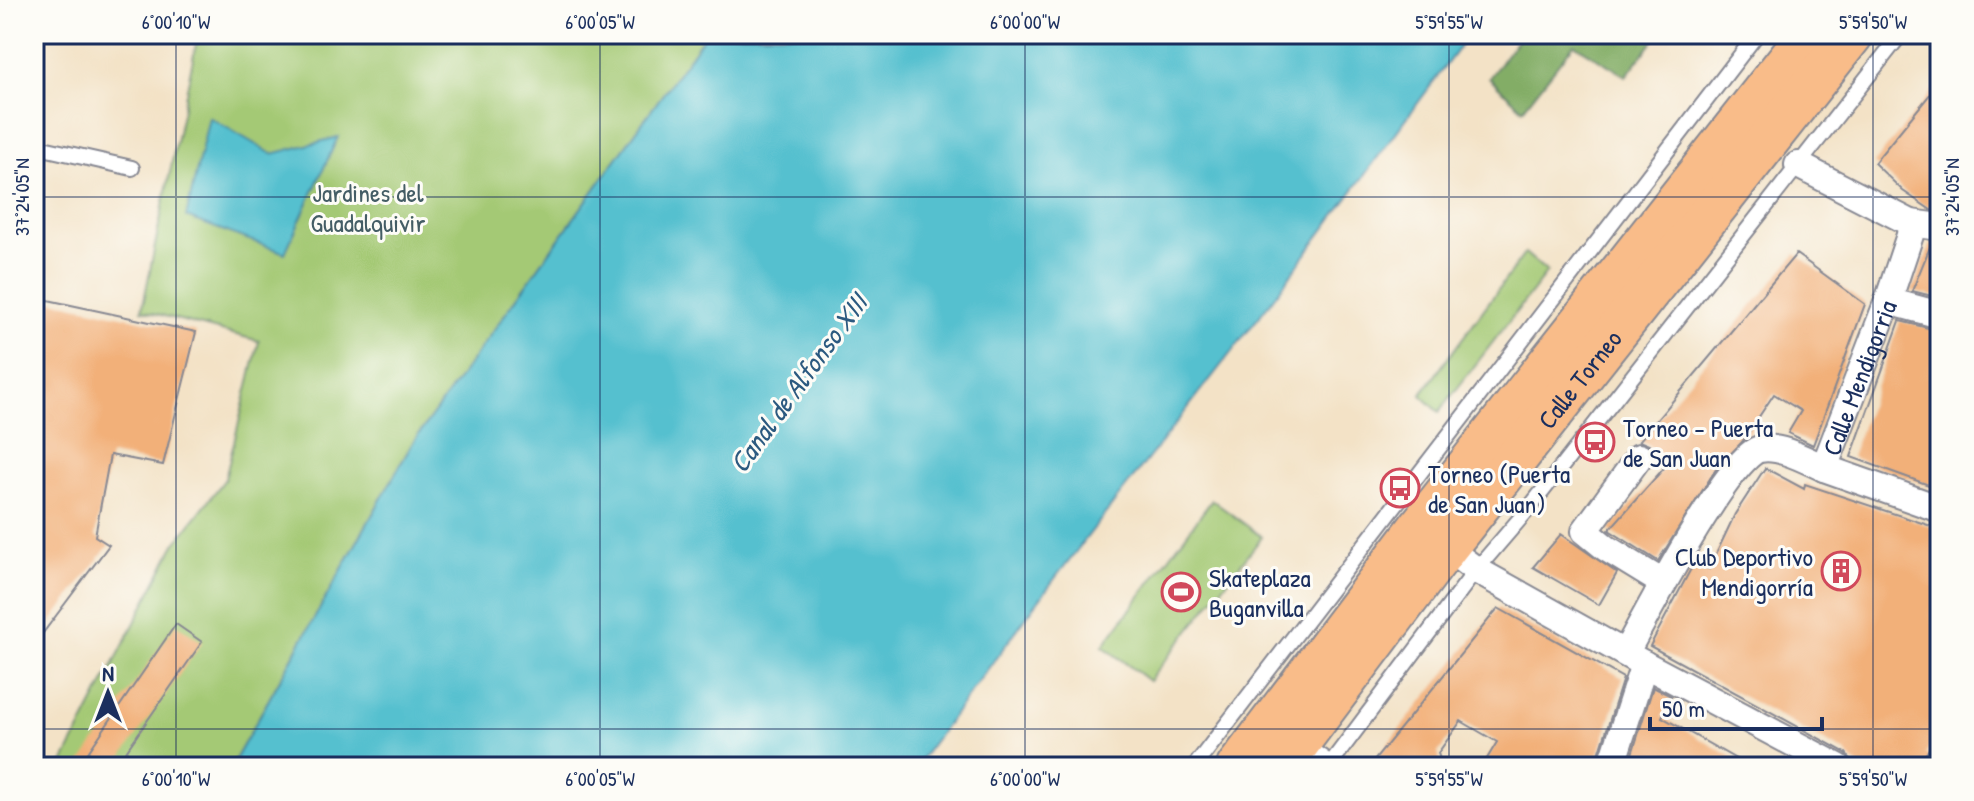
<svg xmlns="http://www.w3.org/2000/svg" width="1974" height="801" viewBox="0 0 1974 801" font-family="'Patrick Hand',sans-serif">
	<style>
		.green { fill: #a4c974; stroke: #607c69; stroke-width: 2 }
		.forest { fill: #83ad66; stroke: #4f6e62; stroke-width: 2 }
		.water { fill: #55c0cf; stroke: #387896; stroke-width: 2 }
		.building { fill: #f2b079 }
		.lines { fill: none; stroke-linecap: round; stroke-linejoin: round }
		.lane-casing { stroke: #878892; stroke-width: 18 }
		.street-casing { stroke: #878892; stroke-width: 30 }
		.primary-casing { stroke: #878892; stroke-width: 46 }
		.lane { stroke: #fff; stroke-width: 14 }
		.street { stroke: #fff; stroke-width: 26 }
		.primary { stroke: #f9bc89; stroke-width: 42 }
		.ticks { fill: none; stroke: #1b2f5e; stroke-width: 2; stroke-opacity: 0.45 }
		.labels { text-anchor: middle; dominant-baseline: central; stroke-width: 6; stroke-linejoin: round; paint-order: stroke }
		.park-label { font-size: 26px; fill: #445d65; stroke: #fdfcf7 }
		.street-label { font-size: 26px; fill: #1b2f5e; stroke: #fdfcf7 }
		.poi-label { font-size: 26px; fill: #1b2f5e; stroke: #fdfcf7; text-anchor: start }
		.water-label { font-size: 28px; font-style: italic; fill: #2c5a80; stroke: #fdfcf7 }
		.neatline { fill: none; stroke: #1b2f5e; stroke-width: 3 }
		.ticks-label { font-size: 20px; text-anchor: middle; fill: #1b2f5e }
	</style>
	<rect width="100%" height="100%" fill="#fdfcf7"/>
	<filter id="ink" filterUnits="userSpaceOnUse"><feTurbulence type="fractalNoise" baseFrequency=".0125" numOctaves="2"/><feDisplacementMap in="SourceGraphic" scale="16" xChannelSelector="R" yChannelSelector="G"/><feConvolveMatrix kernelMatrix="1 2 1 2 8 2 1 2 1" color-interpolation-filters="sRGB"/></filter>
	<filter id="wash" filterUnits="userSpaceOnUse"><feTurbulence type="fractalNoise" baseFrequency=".006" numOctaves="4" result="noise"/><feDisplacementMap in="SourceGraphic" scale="32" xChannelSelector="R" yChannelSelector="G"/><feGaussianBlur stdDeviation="1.8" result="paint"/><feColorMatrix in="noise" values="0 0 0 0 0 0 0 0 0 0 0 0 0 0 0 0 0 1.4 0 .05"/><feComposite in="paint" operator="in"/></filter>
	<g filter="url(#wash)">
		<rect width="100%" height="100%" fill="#f3e2c6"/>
		<!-- green -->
		<g class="green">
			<polygon points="198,34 706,34 412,444 231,767 61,767 175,544 225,479 259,341 142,310"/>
			<polygon points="1525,253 1547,272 1439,412 1421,395"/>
			<polygon points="1212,500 1262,537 1149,681 1103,646"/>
		</g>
		<!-- forest -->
		<polygon class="forest" points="1522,34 1659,34 1626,76 1574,44 1523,109 1489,78"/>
		<!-- water -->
		<g class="water">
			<polygon points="706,34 1469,34 1269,304 1056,577 915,767 231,767 412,444"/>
			<polygon points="209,117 272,154 338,137 285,253 186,217"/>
		</g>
		<g id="blocks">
			<!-- building -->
			<g class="building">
				<polygon points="1940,82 1940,211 1931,210 1903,191 1874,163"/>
				<polygon points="1932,242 1940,243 1940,298 1912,291"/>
				<polygon points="1796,254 1865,304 1813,445 1788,433 1801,411 1774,394 1742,442 1716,469 1658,561 1609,530 1664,468 1655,460 1654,451 1649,445 1639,441"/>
				<polygon points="34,297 196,332 163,465 110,455 95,536 109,545 34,645"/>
				<polygon points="1900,321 1940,331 1940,489 1851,457"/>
				<polygon points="1765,468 1804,489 1805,484 1940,529 1940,730 1926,754 1940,762 1940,767 1862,767 1853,762 1846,753 1650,646 1694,563 1709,569 1735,514"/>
				<polygon points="1561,534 1617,573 1599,605 1533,567"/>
				<polygon points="1498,608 1623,678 1595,767 1482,767 1497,742 1461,721 1438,753 1442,767 1369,767"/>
				<polygon points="176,624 202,642 115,767 78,767"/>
				<polygon points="1653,687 1671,696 1662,717 1750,767 1628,767"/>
			</g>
		</g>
	</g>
	<g filter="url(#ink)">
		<use href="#blocks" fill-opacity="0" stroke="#878892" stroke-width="2"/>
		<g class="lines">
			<defs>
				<g id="lane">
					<polyline points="34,146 132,168"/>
					<polyline points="1194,767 1757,34"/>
					<polyline points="1328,767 1476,570 1530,507 1901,34"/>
				</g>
				<g id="street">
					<polyline points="1798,165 1911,223 1940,227"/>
					<polyline points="1888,301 1940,315"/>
					<polyline points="1639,457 1585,531 1606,548 1663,583"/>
					<polyline points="1824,468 1940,509"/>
					<polyline points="1435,539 1476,570 1644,664 1838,767"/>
					<path id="s1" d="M1626 652C1644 619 1730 454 1760 449 1780 445 1806 460 1824 468L1888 301 1910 235 1911 223"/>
					<polyline points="1296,747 1326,767"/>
					<polyline points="1611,767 1644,664"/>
				</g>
				<g id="primary">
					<polyline points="1238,767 1420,527 1809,34"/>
					<path id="s2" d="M1280 767 1446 547 1852 34"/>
				</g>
			</defs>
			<!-- lane casing -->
			<use href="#lane" class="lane-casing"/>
			<!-- street casing -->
			<use href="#street" class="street-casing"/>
			<!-- primary casing -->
			<use href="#primary" class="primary-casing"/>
			<!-- lane -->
			<use href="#lane" class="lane"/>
			<!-- street -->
			<use href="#street" class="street"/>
			<!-- primary -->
			<use href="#primary" class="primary"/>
		</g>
	</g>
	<!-- ticks -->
	<path class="ticks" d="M176 34V767M600 34V767M1025 34V767M1449 34V767M1873 34V767M34 197H1940M34 729H1940"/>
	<!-- icons -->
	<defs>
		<symbol id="bus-ring" viewBox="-11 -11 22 22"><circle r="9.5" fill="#fdfcf7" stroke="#d1495b" stroke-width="1.5"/><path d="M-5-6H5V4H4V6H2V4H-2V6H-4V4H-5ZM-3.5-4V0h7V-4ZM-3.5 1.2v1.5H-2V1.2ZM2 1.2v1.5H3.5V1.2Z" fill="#d1495b"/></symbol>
		<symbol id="building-ring" viewBox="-11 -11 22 22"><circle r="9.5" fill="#fdfcf7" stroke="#d1495b" stroke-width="1.5"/><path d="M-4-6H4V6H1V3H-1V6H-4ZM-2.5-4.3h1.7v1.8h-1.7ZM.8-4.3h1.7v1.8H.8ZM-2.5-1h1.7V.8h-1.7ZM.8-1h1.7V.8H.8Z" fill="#d1495b"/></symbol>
		<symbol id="stadium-ring" viewBox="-11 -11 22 22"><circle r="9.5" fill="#fdfcf7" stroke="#d1495b" stroke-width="1.5"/><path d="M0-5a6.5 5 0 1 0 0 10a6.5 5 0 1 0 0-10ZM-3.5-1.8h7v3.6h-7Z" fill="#d1495b"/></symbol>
	</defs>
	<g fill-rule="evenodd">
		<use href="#bus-ring" x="1573" y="420" width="44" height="44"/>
		<use href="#bus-ring" x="1378" y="466" width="44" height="44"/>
		<use href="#building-ring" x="1819" y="549" width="44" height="44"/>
		<use href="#stadium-ring" x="1159" y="570" width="44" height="44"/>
	</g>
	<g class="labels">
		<!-- park labels -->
		<g class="park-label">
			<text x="368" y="192">Jardines del<tspan x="368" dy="30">Guadalquivir</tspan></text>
		</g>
		<!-- street labels -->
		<g class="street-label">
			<text stroke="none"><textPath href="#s1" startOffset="410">Calle Mendigorria</textPath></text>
			<text stroke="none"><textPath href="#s2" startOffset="490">Calle Torneo</textPath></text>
		</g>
		<!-- poi labels -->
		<g class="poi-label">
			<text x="1623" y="427">Torneo - Puerta<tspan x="1623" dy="30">de San Juan</tspan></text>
			<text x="1428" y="473">Torneo (Puerta<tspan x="1428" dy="30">de San Juan)</tspan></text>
			<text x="1813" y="556" text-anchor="end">Club Deportivo<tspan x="1813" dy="30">Mendigorría</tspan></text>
			<text x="1209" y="577">Skateplaza<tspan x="1209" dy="30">Buganvilla</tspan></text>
		</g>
		<!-- water labels -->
		<g class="water-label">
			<text transform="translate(798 383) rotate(-54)">Canal de Alfonso XIII</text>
		</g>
	</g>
	<!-- margin -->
	<rect width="1974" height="801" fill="none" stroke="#fdfcf7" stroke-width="88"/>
	<!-- north arrow -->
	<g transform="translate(108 693)" stroke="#fdfcf7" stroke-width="6" paint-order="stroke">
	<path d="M0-6L14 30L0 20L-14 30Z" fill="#1b2f5e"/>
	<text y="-12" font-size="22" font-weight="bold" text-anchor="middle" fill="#1b2f5e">N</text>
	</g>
	<!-- scale -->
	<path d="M1650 717v12h172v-12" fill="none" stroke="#1b2f5e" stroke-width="4"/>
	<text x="1662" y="717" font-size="24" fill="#1b2f5e" stroke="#fdfcf7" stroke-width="6" paint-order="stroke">50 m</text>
	<rect x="44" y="44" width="1886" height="713" class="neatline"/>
	<g class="ticks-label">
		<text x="176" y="29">6°00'10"W</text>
		<text x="600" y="29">6°00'05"W</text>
		<text x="1025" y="29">6°00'00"W</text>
		<text x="1449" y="29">5°59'55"W</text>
		<text x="1873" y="29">5°59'50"W</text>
		<text transform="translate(22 197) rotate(-90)" y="7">37°24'05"N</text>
		<text transform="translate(1952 197) rotate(-90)" y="7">37°24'05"N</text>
		<text x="176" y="786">6°00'10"W</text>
		<text x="600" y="786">6°00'05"W</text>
		<text x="1025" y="786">6°00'00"W</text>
		<text x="1449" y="786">5°59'55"W</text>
		<text x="1873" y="786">5°59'50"W</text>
	</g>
</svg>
